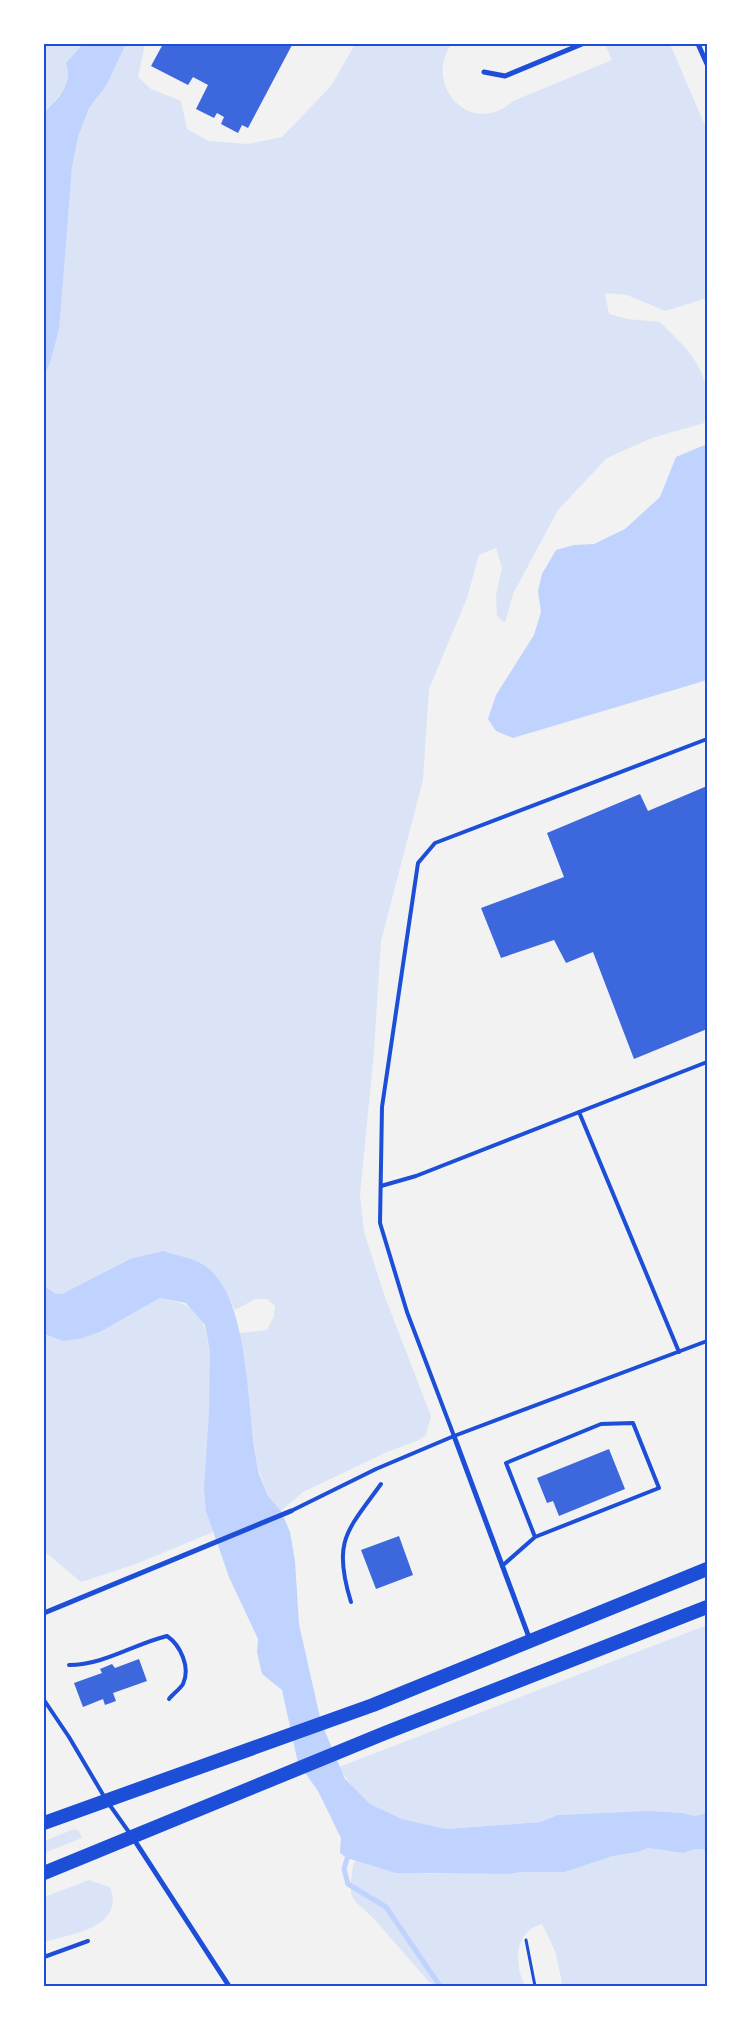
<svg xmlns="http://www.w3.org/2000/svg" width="751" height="2030" viewBox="0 0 751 2030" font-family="'Open Sans',sans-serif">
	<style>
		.green { fill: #dbe4f7 }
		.water { fill: #bfd3fe }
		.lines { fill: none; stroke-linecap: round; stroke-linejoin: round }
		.stream { stroke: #bfd3fe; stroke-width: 5 }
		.building { fill: #3d67dc }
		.path { stroke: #1d4ed8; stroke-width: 3 }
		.service { stroke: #1d4ed8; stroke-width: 4 }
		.minor { stroke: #1d4ed8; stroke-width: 5 }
		.trunk { stroke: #1d4ed8; stroke-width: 14 }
		.neatline { fill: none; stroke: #1d4ed8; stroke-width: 2 }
	</style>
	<rect width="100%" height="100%" fill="#f2f2f2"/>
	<!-- green -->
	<g class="green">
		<polygon points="44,44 83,44 70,73 68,85 44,113"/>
		<path d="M126 44H145L138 77 151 89 181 101 187 129 209 141 248 144 282 137 331 86 355 44H452C422 82 470 140 513 101L612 60 605 44H670L707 130V298L665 311 627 295 605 293 609 314 628 319 660 322C683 345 707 365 707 400 707 409 708 415 704 423L652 438 607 458 558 510 513 594 505 623 497 616 496 595 502 568 496 548 479 555 467 598 429 689 423 780 381 941 374 1052 360 1195 364 1232 385 1297 431 1416 426 1435 419 1440 387 1452 303 1492 281 1511 268 1496 257 1465 239 1333 267 1330 274 1316 275 1306 267 1299H255L235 1310 217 1276 130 1259 62 1294H56L44 1286V375L50 363 72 167 78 137 89 108 106 86Z"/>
		<path d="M160 1298C200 1306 203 1314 210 1352L211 1525 213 1532 136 1564 81 1582 44 1551V1334L63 1341 100 1332Z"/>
		<polygon points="707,1625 707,1813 695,1816 683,1813 630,1812 557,1815 541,1822 446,1829 402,1819 370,1804 352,1787 339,1767"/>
		<polygon points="74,1829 79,1831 82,1838 44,1853 44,1841"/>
		<path d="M648 1848 683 1853 696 1849 707 1850V1986H560L562 1982 555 1951 542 1924C514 1932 514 1963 525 1986H437L429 1982 375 1920 355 1901 351 1894V1881L353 1865 356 1860 387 1870 426 1874H509L521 1872H565L613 1856 638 1852Z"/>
		<path d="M89 1880 110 1887C126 1927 72 1934 44 1942V1897Z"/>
	</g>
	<!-- water -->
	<g class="water">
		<path d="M83 44H126L106 86 89 108 78 137 72 167 59 329 50 363 44 375V113C58 98 74 85 66 63Z"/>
		<polygon points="707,444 707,680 513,738 496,731 488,719 496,695 534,635 541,612 538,591 542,574 556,550 574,545 594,544 625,529 660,497 676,457"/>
		<path d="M163 1251C177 1256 197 1258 209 1269 252 1305 246 1420 259 1474L268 1496 281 1511 290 1532 295 1561 299 1624 321 1722 345 1779 370 1804 402 1819 446 1829 541 1822 557 1815 648 1811 683 1813 695 1816 707 1813V1850L696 1849 683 1853 648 1848 638 1852 613 1856 565 1872H521L509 1874 396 1873 347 1858 340 1853 341 1838 318 1791 298 1763 282 1690 262 1674 257 1652 258 1639 229 1577 206 1511 204 1489 209 1413 210 1352 205 1325 186 1303 160 1298 100 1332 79 1339 63 1341 44 1334V1286L56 1294H62L130 1259Z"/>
	</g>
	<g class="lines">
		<!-- stream -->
		<polyline class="stream" points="349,1852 344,1869 348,1884 386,1907 440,1986"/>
	</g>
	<!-- building -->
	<g class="building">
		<polygon points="163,44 289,44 292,45 248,128 242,125 238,133 221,124 224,117 217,113 214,118 196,109 208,85 193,77 188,85 151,66"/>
		<polygon points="707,786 707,1029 634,1059 593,952 566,963 554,940 501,958 481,908 564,877 547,833 640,794 648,811"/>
		<polygon points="609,1449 625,1489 559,1516 553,1501 547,1503 537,1478"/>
		<polygon points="399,1536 413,1575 376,1589 361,1550"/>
		<polygon points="139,1659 147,1681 113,1693 116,1701 105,1705 103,1699 83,1707 74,1683 102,1673 100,1669 112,1664 115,1668"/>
	</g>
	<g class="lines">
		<!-- path -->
		<polyline class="path" points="526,1940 535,1986"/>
		<!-- service -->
		<g class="service">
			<polyline points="579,1112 679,1352"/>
			<polyline points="381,1186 416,1176 707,1062"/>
			<polyline points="454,1436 407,1312 380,1223 382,1107 418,863 435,843 707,739"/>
			<polyline points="291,1511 376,1469 454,1436 707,1341"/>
			<polyline points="502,1566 535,1537 659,1488 633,1423 601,1424 506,1463 535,1537"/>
			<path d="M351 1602C332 1541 347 1531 381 1484"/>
			<path d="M69 1665C104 1665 134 1644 167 1636 180 1645 191 1667 183 1684 180 1689 173 1694 169 1699"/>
			<polyline points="44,1700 69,1737 105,1798"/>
			<polyline points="109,1804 131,1835"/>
			<polyline points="44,1957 88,1941"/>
		</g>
		<!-- minor -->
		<g class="minor">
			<polyline points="698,44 707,64"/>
			<polyline points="484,72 505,76 582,44"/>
			<polyline points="454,1436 530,1640"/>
			<polyline points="44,1613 291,1511"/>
			<polyline points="133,1838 229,1986"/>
		</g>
		<!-- trunk -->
		<g class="trunk">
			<polyline points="44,1823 373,1705 707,1569"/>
			<polyline points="44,1873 385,1733 707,1607"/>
		</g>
	</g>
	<!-- border -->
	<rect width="751" height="2030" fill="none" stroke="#ffffff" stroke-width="90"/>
	<rect x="45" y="45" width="661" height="1940" class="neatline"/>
</svg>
